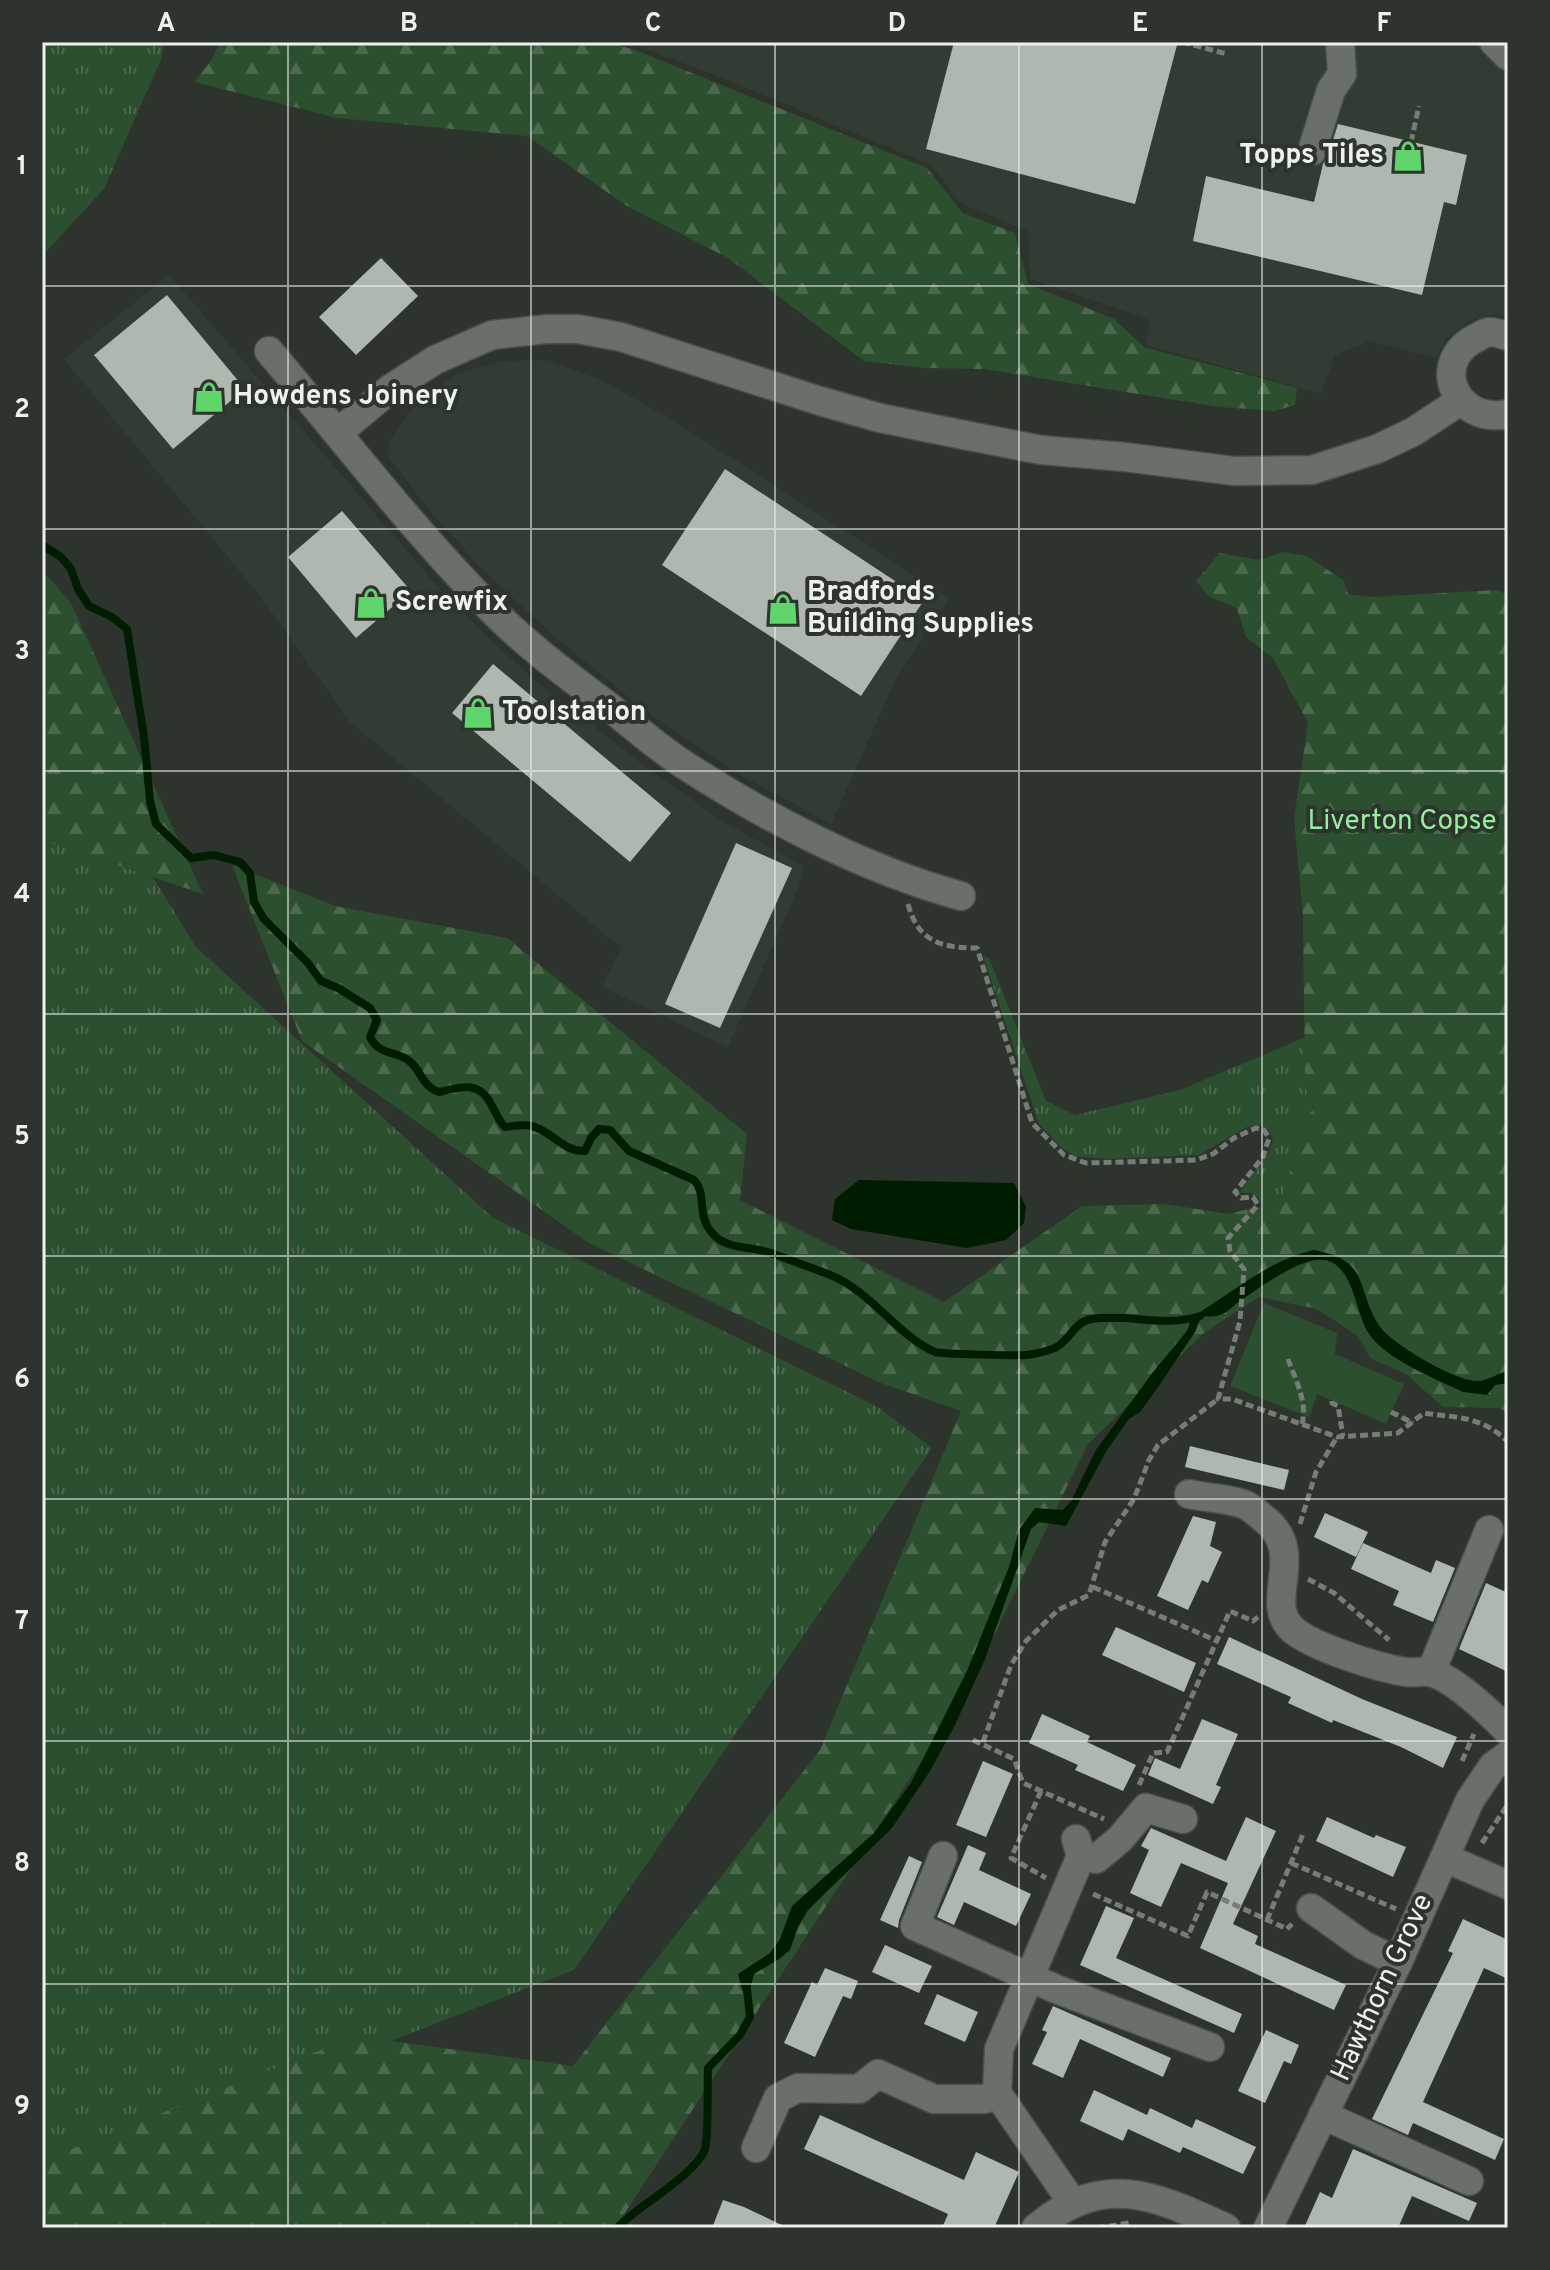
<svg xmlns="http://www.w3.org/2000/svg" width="1550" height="2270" viewBox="0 0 1550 2270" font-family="Overpass,sans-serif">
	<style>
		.built { fill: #313d32 }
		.grass { fill: url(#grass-tufts) }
		.forest { fill: url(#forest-firs) }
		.park { fill: #2c502f }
		.water { fill: #001d01 }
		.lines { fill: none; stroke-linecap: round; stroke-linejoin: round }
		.stream { stroke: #001d01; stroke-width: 8 }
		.building { fill: #afb8af }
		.minor-casing { stroke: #494f49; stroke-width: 31 }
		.path { stroke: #777c77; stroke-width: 5; stroke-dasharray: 8 4; stroke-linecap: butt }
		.minor { stroke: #687069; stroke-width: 28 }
		.grid { fill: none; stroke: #eef2ee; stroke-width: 2; stroke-opacity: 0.55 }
		.labels { text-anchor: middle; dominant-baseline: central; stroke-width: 8; stroke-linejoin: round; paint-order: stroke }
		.poi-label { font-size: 28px; font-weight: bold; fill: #eef2ee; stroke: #2d332d; text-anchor: start }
		.park-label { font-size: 28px; fill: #96f09b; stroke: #2d332d }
		.street-label { font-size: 28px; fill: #eef2ee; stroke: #2d332d }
		.neatline { fill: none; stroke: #eef2ee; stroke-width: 3 }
		.grid-label { font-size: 26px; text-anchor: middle; font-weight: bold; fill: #eef2ee }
	</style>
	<defs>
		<pattern id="grass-tufts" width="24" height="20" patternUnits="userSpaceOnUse" patternTransform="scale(2)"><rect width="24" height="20" fill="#2c502f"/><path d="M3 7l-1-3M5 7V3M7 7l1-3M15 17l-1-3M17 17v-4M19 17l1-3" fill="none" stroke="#4b6a4d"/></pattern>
		<pattern id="forest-firs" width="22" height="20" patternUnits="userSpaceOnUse" patternTransform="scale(2)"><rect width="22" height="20" fill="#2c502f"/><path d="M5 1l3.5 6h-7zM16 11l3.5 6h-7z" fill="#4b6a4d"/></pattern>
	</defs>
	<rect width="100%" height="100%" fill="#2d332d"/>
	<!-- built -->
	<g class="built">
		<polygon points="628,42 1508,42 1508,316 1495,314 1470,321 1446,339 1436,358 1370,341 1335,355 1321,394 1146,345 1150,320 1030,279 1028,231 960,203 931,165 732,82"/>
		<polygon points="169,275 442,591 489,638 538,683 642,764 722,821 804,866 798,888 728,1047 602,987 621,948 350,722 261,597 64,359"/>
		<polygon points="547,360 599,379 669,418 949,598 897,676 831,824 740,775 648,713 550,633 481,568 424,504 388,456 389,441 417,403 457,374 500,361"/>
	</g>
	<!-- grass -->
	<g class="grass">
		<polygon points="42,42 164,42 161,59 104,189 42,256"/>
		<polygon points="42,695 195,946 492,1217 878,1407 932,1448 574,1970 42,2176"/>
		<path d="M983 956 989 958 1046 1101 1075 1115 1180 1090 1306 1037 1305 1087 1314 1110 1297 1124 1294 1160 1279 1205 1262 1207 1259 1199 1252 1193H1240C1251 1172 1268 1164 1273 1138L1267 1129 1260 1125 1247 1127 1199 1155 1107 1159 1074 1156 1061 1147 1039 1124Z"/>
	</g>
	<!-- forest -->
	<g class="forest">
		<polygon points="220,42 607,42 635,50 927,168 963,213 1015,233 1028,284 1114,319 1144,347 1297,388 1295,405 1275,411 1219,407 984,369 924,368 864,361 728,258 627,206 527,136 338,118 194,82 211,61"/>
		<polygon points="1283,552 1307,556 1343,580 1348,594 1371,597 1496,590 1508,595 1508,1412 1498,1408 1443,1407 1406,1374 1370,1358 1358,1336 1317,1309 1259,1297 1205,1332 1088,1444 964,1696 615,2228 42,2228 42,2161 356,2036 573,2066 820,1750 961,1411 881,1383 589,1243 302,1041 232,865 335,906 507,938 747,1134 740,1200 944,1302 1082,1206 1164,1204 1229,1214 1252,1208 1279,1205 1294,1160 1297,1123 1314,1110 1305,1087 1303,916 1294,819 1308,723 1273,658 1246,637 1237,608 1210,597 1196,581 1220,553 1259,560"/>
		<polygon points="42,570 71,603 203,894 42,840"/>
	</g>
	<!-- park -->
	<polygon class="park" points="1264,1303 1337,1333 1335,1354 1404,1384 1386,1424 1317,1394 1309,1417 1230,1386"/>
	<!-- water -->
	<g class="water">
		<polygon points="859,1180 1014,1183 1026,1207 1024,1223 1006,1240 967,1248 851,1229 832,1220 835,1199"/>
		<path d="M1314 1250C1370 1261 1355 1285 1378 1324 1389 1343 1458 1383 1479 1381 1489 1380 1498 1373 1508 1371V1383L1495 1385 1487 1395 1463 1392C1434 1378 1387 1360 1369 1334 1354 1312 1354 1256 1316 1260 1293 1263 1259 1288 1240 1301 1234 1305 1227 1313 1220 1315 1215 1317 1207 1316 1201 1317L1195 1332 1156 1390 1140 1412 1129 1419 1107 1450 1066 1526 1039 1522 1031 1529 985 1659 955 1725 930 1771 892 1828 808 1910 798 1927 790 1950 779 1959 754 1974 748 1997 742 1989 738 1974 770 1953 780 1939 792 1906 874 1833 911 1783 967 1671 1009 1567 1019 1530 1035 1508 1063 1510 1071 1501 1096 1450 1153 1372 1187 1331 1192 1317C1233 1293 1266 1261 1314 1250Z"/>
	</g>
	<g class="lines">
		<!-- stream -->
		<g class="stream">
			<path d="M42 545 61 557 71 569 78 589 89 606 112 617 127 629 144 737 150 801 156 824 191 858 214 855 240 862 250 873 254 902 264 919 308 963 321 981 338 988 370 1008 377 1020 370 1037C379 1055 393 1050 408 1060 422 1070 421 1086 439 1092 460 1087 479 1080 491 1104 496 1113 498 1120 505 1127 514 1126 524 1124 532 1126 552 1131 563 1152 585 1151L591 1138 599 1129 610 1130 629 1151 694 1180C708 1195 695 1216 714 1235 728 1250 753 1246 771 1253 790 1260 809 1267 828 1274 872 1291 896 1335 935 1352 940 1354 1017 1356 1026 1355 1035 1354 1047 1351 1055 1348 1070 1341 1074 1321 1092 1319 1128 1313 1164 1328 1200 1316"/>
			<path d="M617 2228C637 2206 697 2174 705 2149 709 2133 707 2087 708 2068L740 2035 750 2017 747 1989"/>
		</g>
	</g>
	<!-- building -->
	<g class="building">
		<polygon points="954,42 1164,42 1177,45 1135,204 926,149"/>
		<polygon points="1338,124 1467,155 1456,205 1444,202 1422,295 1193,241 1206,176 1314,202 1323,164 1328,156"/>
		<polygon points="381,258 418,296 356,355 319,317"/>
		<polygon points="167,295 245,389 173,449 94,355"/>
		<polygon points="725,469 924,600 861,696 662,565"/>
		<polygon points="342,511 411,591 356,638 288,557"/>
		<polygon points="493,664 671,813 630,862 452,713"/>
		<polygon points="736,843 792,868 720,1028 665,1004"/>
		<polygon points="1190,1446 1289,1470 1284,1490 1185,1467"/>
		<polygon points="1325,1513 1368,1532 1356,1557 1314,1537"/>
		<polygon points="1193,1516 1216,1522 1210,1546 1222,1552 1208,1583 1202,1580 1188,1610 1157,1596"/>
		<polygon points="1363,1543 1431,1573 1436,1560 1455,1568 1433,1622 1393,1605 1399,1591 1351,1569"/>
		<polygon points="1486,1583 1508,1593 1508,1672 1459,1649"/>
		<polygon points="1116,1627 1196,1663 1184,1692 1102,1655"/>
		<polygon points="1229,1637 1362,1699 1457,1737 1443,1768 1401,1747 1333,1720 1332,1723 1288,1703 1291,1697 1217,1664"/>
		<polygon points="1042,1714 1090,1736 1087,1742 1136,1765 1123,1791 1075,1770 1078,1765 1029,1743"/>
		<polygon points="1202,1719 1238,1734 1216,1785 1221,1787 1213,1804 1148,1775 1155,1758 1180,1769"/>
		<polygon points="983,1761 1013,1774 986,1837 956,1825"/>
		<polygon points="1246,1817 1276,1831 1233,1924 1258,1936 1255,1944 1346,1985 1334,2010 1200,1948 1228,1883 1181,1863 1161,1907 1130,1893 1149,1850 1141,1846 1151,1828 1226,1861"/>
		<polygon points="1327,1817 1374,1838 1376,1835 1406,1847 1393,1877 1316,1841"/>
		<polygon points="968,1845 986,1853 979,1870 1031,1894 1016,1926 964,1902 954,1925 937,1917"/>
		<polygon points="909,1856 922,1862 899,1920 898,1928 880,1920"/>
		<polygon points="1106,1906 1134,1918 1116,1958 1242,2014 1234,2033 1080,1965"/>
		<polygon points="1463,1919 1508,1940 1508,1979 1484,1968 1423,2102 1504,2139 1495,2160 1413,2123 1408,2135 1372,2119 1453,1953 1448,1951"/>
		<polygon points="885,1945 932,1966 919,1993 872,1972"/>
		<polygon points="825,1968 858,1981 851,1999 843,1996 815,2057 784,2043 812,1982 817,1985"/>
		<polygon points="937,1994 978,2012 965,2042 924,2024"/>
		<polygon points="1053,2006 1171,2058 1163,2077 1080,2039 1063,2078 1032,2064 1047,2032 1042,2030"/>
		<polygon points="1266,2030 1299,2045 1291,2064 1284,2061 1265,2103 1238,2091"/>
		<polygon points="1094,2090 1147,2115 1150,2108 1192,2128 1196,2119 1256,2147 1243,2174 1183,2147 1180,2153 1128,2129 1123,2141 1080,2121"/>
		<polygon points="820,2115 964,2180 976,2152 1019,2172 994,2228 942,2228 948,2214 804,2149"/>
		<polygon points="1353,2149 1477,2203 1469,2221 1412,2196 1398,2228 1304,2228 1320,2192 1332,2198"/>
		<polygon points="723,2200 744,2207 788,2228 712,2228"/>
	</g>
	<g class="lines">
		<defs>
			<g id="minor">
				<polyline points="1494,42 1508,56"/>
				<polyline points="1312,151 1331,90 1342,74 1340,42"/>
				<path d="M1508 336C1503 335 1495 332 1490 332 1487 332 1481 335 1478 337 1428 360 1454 425 1508 414"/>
				<path d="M269 351C342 437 411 528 490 608 525 644 567 675 607 705 632 725 657 747 683 764 766 818 866 870 961 896"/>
				<polyline points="339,432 390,389 435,360 492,335 547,329 578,329 621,337 820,401 880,418 954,433 1041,450 1125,457 1234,471 1312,470 1377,449 1413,432 1460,401"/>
				<path d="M1189 1494C1206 1498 1227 1498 1243 1504 1250 1506 1257 1513 1263 1518 1309 1552 1262 1601 1292 1629 1312 1647 1379 1668 1406 1672 1414 1673 1423 1671 1430 1672 1454 1678 1491 1714 1508 1731"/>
				<polyline points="1431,1672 1489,1530"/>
				<polyline points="943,1856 915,1926 1056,1989 1210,2047"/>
				<polyline points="1081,1856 1096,1859 1120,1839 1146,1808 1183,1819"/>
				<polyline points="1445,1858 1508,1885"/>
				<polyline points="1311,1908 1363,1945 1398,1962"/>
				<polyline points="1323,2115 1469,2181"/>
				<polyline points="756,2148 778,2098 798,2088 859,2089 878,2074 934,2099 985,2099 997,2093"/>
				<polyline points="1072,2202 997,2093 999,2049 1081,1856 1076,1839"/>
				<path d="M1036 2228C1104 2171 1154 2195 1226 2228"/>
				<polyline points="1268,2228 1398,1962 1470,1800 1493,1766 1508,1755"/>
			</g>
		</defs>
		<!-- minor casing -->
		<use href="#minor" class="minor-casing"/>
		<!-- path -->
		<g class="path">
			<polyline points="1182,42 1227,54"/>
			<polyline points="1411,142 1419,106"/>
			<path d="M908 904C918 942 942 948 977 948L1032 1123 1064 1155 1086 1163 1196 1160 1213 1154 1234 1138 1256 1128 1264 1130 1269 1138 1263 1157 1235 1192 1241 1198 1253 1197 1258 1205 1228 1238 1230 1251 1244 1269 1240 1321 1218 1399H1232L1337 1437 1398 1433 1424 1413C1458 1418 1482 1416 1508 1442"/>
			<path d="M1288 1359C1295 1379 1308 1402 1302 1424"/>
			<polyline points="1332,1401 1332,1403 1338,1406 1343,1436"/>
			<polyline points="1391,1412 1413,1423"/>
			<polyline points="1300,1524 1316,1472 1337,1437"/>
			<polyline points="1308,1579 1334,1593 1389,1640"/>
			<polyline points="1093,1587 1215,1640"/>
			<polyline points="973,1740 1014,1759 1023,1783 1104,1819"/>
			<polyline points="983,1742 1011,1665 1026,1641 1058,1610 1089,1595 1105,1542 1134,1499 1149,1460 1158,1445 1218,1399"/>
			<polyline points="1462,1761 1474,1734"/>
			<polyline points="1139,1785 1153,1753 1167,1752 1230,1611 1253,1621 1258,1617"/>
			<polyline points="1041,1791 1011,1858 1046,1878"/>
			<polyline points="1482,1843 1508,1804"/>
			<polyline points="1291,1863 1396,1909"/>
			<polyline points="1093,1894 1188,1936 1207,1892 1287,1929 1292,1924"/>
			<polyline points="1267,1920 1303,1834"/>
			<polyline points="1097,2228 1129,2223"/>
		</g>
		<!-- minor -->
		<use href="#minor" class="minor"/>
	</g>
	<!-- grid -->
	<path class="grid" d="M288 42V2228M531 42V2228M775 42V2228M1019 42V2228M1262 42V2228M42 286H1508M42 529H1508M42 771H1508M42 1014H1508M42 1256H1508M42 1499H1508M42 1741H1508M42 1984H1508"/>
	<!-- icons -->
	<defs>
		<symbol id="shop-bare" viewBox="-9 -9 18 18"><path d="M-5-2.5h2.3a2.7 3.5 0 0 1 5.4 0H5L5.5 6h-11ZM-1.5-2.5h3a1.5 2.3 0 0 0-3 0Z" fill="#5fd56b" stroke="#2d332d" stroke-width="2.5" paint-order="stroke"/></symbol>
	</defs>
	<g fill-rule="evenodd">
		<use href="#shop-bare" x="1386" y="134" width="44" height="44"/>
		<use href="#shop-bare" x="187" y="375" width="44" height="44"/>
		<use href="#shop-bare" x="349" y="581" width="44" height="44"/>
		<use href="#shop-bare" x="761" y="587" width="44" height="44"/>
		<use href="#shop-bare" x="456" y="691" width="44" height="44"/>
	</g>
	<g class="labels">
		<!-- poi labels -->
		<g class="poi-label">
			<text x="1384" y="156" text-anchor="end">Topps Tiles</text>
			<text x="233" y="397">Howdens Joinery</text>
			<text x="807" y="593">Bradfords<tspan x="807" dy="32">Building Supplies</tspan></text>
			<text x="395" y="603">Screwfix</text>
			<text x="502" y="713">Toolstation</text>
		</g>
		<!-- park labels -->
		<g class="park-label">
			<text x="1402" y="822">Liverton Copse</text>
		</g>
		<!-- street labels -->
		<g class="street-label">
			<text transform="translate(1383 1988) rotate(-65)">Hawthorn Grove</text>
		</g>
	</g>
	<!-- border -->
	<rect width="1550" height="2270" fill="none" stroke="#2d332d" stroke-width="88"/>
	<rect x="44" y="44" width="1462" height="2182" class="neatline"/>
	<g class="grid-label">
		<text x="166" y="31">A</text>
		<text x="409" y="31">B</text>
		<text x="653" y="31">C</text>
		<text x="897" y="31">D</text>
		<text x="1140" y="31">E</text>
		<text x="1384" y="31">F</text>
		<text x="22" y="174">1</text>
		<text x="22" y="417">2</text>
		<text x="22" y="659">3</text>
		<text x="22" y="902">4</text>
		<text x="22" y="1144">5</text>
		<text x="22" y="1387">6</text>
		<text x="22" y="1629">7</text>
		<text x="22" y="1871">8</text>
		<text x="22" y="2114">9</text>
	</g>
</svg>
